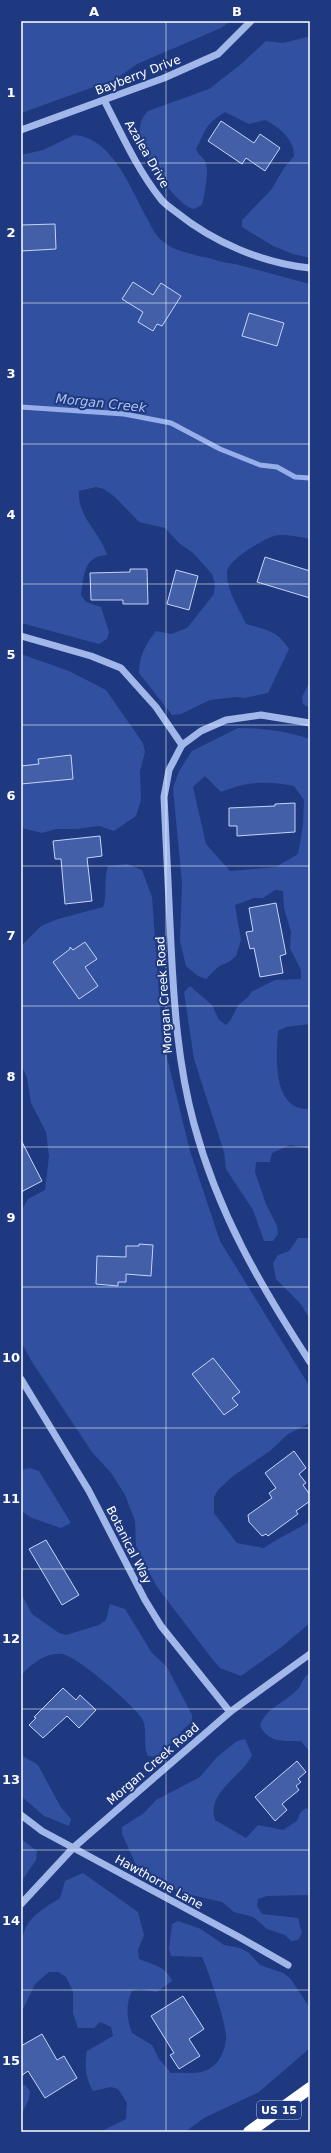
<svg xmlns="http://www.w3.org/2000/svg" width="331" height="2153" viewBox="0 0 331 2153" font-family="'DejaVu Sans',sans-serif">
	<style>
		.green { fill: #31509f; fill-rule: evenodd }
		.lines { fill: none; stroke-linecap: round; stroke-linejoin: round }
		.stream { stroke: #96afea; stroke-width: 5 }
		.building { fill: #425fa8; stroke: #c6d4f7 }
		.minor { stroke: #a2b7e9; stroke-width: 7 }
		.highway { stroke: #fff; stroke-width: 12 }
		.grid { fill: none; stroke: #fff; stroke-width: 1; stroke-opacity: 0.55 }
		.labels { text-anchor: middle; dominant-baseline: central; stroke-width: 4; stroke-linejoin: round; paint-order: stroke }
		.shield { fill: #1e3980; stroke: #bcc4d9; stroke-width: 1 }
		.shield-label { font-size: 11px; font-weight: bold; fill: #fff }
		.street-label { font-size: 12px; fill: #fff; stroke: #1e3980 }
		.water-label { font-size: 13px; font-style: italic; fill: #aec1f0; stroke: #1e3980 }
		.neatline { fill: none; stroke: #fff; stroke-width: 1.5 }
		.grid-label { font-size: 13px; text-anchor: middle; font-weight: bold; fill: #fff }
	</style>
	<rect width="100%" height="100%" fill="#1e3980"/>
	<!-- green -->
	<g class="green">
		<polygon points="21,21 231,21 221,28 137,64 116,79 21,113"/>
		<path d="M307 37H310V258L293 254 273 246 242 227V220L271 190 284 168 294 156C294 139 279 127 265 120L249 124 225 112C204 125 207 129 196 149 198 155 202 156 205 161 210 170 204 195 202 205L194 209C175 205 141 153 140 133 139 125 142 117 148 111L209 89 240 65 266 41 283 43Z"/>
		<path d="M74 135C113 138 130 188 147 218 150 224 154 233 159 238 172 251 186 252 203 257 214 259 224 263 235 264L310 284V539C301 537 283 533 274 536 262 540 228 560 227 572 226 590 239 608 246 624 266 630 277 630 289 649L268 693 244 698 236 697 210 700 181 714 172 715 139 673C139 655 146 644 156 631L171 634 187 628 214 594 215 584 212 574 193 553 179 543 165 528 139 522 115 497 104 489 96 487 79 491C77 517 100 532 107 555 83 556 84 576 81 595L86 602 101 607 109 632 107 639 99 644 21 623V155L43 150Z"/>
		<polygon points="21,654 69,671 106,690 143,743 145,752 140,771 141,800 136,816 114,831 99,826 77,829 56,829 42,833 21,828"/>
		<polygon points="310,681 310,708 303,704 302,697"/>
		<path d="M238 728C264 728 286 731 310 739V1024L286 1027 278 1031C276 1056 272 1112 310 1109V1149L290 1145 272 1153 270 1162H256L255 1172 266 1204 277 1226 278 1234 273 1241H264L253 1210 226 1169 224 1152 194 1059 184 992 190 986 212 1005 219 1020 226 1025C233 1019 233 1013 238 1006 242 1000 248 1000 251 992L275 980 301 979V970L290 948 291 932 284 908 283 891 275 890 263 898H254L235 905 241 940 236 956 229 962 219 966 206 979 198 976 186 966 180 941 182 884 173 788 179 771 192 751ZM205 776 221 792C249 781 264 781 294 786L304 800 303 825 298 854 276 867 230 871 206 844 193 787Z"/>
		<path d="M127 864 142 870 152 897 162 1037 190 1151 220 1241 310 1387V1423L288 1434 270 1451 233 1476 218 1490 214 1497V1513L237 1543 264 1548C279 1537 295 1531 310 1521V1623L279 1649 241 1676 220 1668 213 1660 157 1587 136 1546 135 1521 125 1495 112 1474 92 1452 32 1362 21 1342V1211L28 1199 45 1190 49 1156 46 1132 31 1103 27 1078 21 1064V946L41 926 58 919 103 907C108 894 103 880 108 866Z"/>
		<polygon points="298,1238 310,1238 310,1319 300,1303 276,1279 273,1263 278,1255 289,1251"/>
		<polygon points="30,1468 39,1471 71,1523 61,1528 32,1518 21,1511 21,1470"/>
		<path d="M21 1593 32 1614 59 1633 66 1635 99 1625 106 1620 110 1604 125 1609 152 1653 167 1667 192 1715V1722C178 1732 171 1747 157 1757L148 1756C142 1744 149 1729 141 1717 132 1704 77 1656 62 1654 47 1652 29 1665 21 1676Z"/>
		<path d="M310 1673V1752L301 1741C284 1741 269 1743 260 1726 264 1709 286 1702 297 1690 304 1683 300 1680 310 1673Z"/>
		<path d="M245 1739 252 1755C241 1778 206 1792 215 1820L246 1838 258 1825 283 1830 297 1821 300 1813 306 1808 310 1810V1895L267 1896 258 1899 257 1906 262 1914 298 1918 302 1933 298 1940 291 1941 285 1935 267 1929 253 1917 234 1912 222 1902 187 1894 147 1878 136 1865 122 1834V1827L144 1813 156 1800 200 1777 217 1757 237 1741Z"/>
		<polygon points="21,1755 38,1765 60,1806 71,1819 69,1826 44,1816 21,1796"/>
		<polygon points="21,1839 37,1851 36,1860 21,1882"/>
		<path d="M83 1873 138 1912 144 1935 138 1950 139 1959C153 1965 166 1966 172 1981L157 1992 139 1989 132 1991C125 2006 127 2019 132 2033L152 2045 159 2059 171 2073C185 2072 199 2076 212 2067 220 2062 225 2049 226 2040 228 2027 208 1970 202 1957L171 1956 169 1949 172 1924 178 1921 201 1929 224 1945 240 1948 249 1953 260 1965 283 1973 290 1978 310 2008V2048L259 2092 204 2118 185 2132H100L126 2119 127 2103 118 2089 111 2087 93 2091C86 2080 84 2064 87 2051L113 2036 111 2027 100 2022 94 2028H78L73 2013V1991L66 1977 58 1972H49L35 1984 23 2009 21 2010C21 1988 15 1940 29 1922 37 1912 49 1905 60 1898L65 1881Z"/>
		<polygon points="21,2085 25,2085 30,2091 29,2099 21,2115"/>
	</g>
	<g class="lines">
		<!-- stream -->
		<polyline class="stream" points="21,407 124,414 171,423 220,449 260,465 277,467 295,477 310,478"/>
	</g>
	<!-- building -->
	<g class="building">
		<polygon points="221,121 254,143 260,134 280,148 265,171 246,158 242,164 208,141"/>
		<polygon points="55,224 56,249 21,251 21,225"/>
		<polygon points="133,282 153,295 161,283 181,296 162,326 157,324 153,331 138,322 143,312 122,299"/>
		<polygon points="249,313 284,323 277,346 242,336"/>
		<polygon points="265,557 310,571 310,598 257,582"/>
		<polygon points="130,569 147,569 148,604 123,604 123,600 91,600 90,573 130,572"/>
		<polygon points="176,570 198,576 189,610 167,604"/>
		<polygon points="71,755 73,779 21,784 21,766 39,764 38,759"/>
		<polygon points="295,803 295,832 237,836 237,826 229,826 229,808 275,806 275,804"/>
		<polygon points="100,836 102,856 87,858 92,901 65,904 61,859 55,859 53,841"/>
		<polygon points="276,903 286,954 280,956 283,973 260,977 254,948 250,949 246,932 253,931 249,908"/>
		<polygon points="85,942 97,959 85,967 98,986 79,999 53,962 70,949 70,947 73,950"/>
		<polygon points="21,1140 42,1181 21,1192"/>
		<polygon points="139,1244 153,1245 151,1276 126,1274 126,1282 118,1282 118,1286 96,1284 97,1256 126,1257 126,1246 139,1246"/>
		<polygon points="213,1358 240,1392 232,1398 238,1405 224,1415 192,1374"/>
		<polygon points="294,1451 306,1468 299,1474 306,1483 303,1485 310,1495 310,1501 296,1511 298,1514 268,1536 266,1534 262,1536 249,1522 248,1515 272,1498 269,1493 276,1488 265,1473"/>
		<polygon points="46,1540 79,1595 62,1605 29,1549"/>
		<polygon points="63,1688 76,1700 80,1695 96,1710 79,1728 67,1716 43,1738 29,1725 36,1718 34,1717"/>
		<polygon points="297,1761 306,1772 298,1779 301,1782 296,1786 299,1790 282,1804 287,1810 275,1821 255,1797"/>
		<polygon points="183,1996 204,2029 189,2039 200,2056 179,2069 170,2055 174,2053 151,2016"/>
		<polygon points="42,2034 57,2060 64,2056 77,2078 45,2098 28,2071 21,2076 21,2046"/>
	</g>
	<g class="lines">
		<!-- minor -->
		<g class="minor">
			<path d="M104 100C121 133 137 169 160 198 164 204 171 208 176 212 213 242 262 263 310 268"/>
			<polyline points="21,130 164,78 218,54 251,21"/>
			<polyline points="21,636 91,656 121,668 156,707 182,745"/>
			<path d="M310 723 261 715 226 720 201 731 182 745 169 770 164 797C166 846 169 895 171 945 174 1005 178 1065 194 1124 218 1213 260 1285 310 1362"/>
			<polyline points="21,1379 89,1491 145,1600 161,1626 230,1712"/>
			<polyline points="21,1815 42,1831 239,1937 288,1965"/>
			<polyline points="21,1904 73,1848 230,1712 310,1654"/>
		</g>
		<!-- highway -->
		<polyline class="highway" points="249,2132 310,2088"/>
	</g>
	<!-- grid -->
	<path class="grid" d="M166 21V2132M21 163H310M21 303H310M21 444H310M21 584H310M21 725H310M21 866H310M21 1006H310M21 1147H310M21 1287H310M21 1428H310M21 1569H310M21 1709H310M21 1850H310M21 1990H310"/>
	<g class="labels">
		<!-- shield labels -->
		<rect class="shield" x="257" y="2101" width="44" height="18" rx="3"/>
		<g class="shield-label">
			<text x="279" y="2110">US 15</text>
		</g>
		<!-- street labels -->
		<g class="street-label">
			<text transform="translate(138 75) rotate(-21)">Bayberry Drive</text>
			<text transform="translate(147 154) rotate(60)">Azalea Drive</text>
			<text transform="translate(164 995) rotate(-94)">Morgan Creek Road</text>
			<text transform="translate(129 1545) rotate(63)">Botanical Way</text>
			<text transform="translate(153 1764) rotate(-41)">Morgan Creek Road</text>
			<text transform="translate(159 1882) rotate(29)">Hawthorne Lane</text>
		</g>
		<!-- water labels -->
		<g class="water-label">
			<text transform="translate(101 403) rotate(6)">Morgan Creek</text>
		</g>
	</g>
	<!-- border -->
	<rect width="331" height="2153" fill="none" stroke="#1e3980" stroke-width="44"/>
	<rect x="22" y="22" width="287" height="2109" class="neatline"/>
	<g class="grid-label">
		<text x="94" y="16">A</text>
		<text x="237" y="16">B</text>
		<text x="11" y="97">1</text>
		<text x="11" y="237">2</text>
		<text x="11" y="378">3</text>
		<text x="11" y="519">4</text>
		<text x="11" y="659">5</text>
		<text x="11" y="800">6</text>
		<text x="11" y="940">7</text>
		<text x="11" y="1081">8</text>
		<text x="11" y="1222">9</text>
		<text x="11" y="1362">10</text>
		<text x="11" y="1503">11</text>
		<text x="11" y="1643">12</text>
		<text x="11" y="1784">13</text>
		<text x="11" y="1925">14</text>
		<text x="11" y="2065">15</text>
	</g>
</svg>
